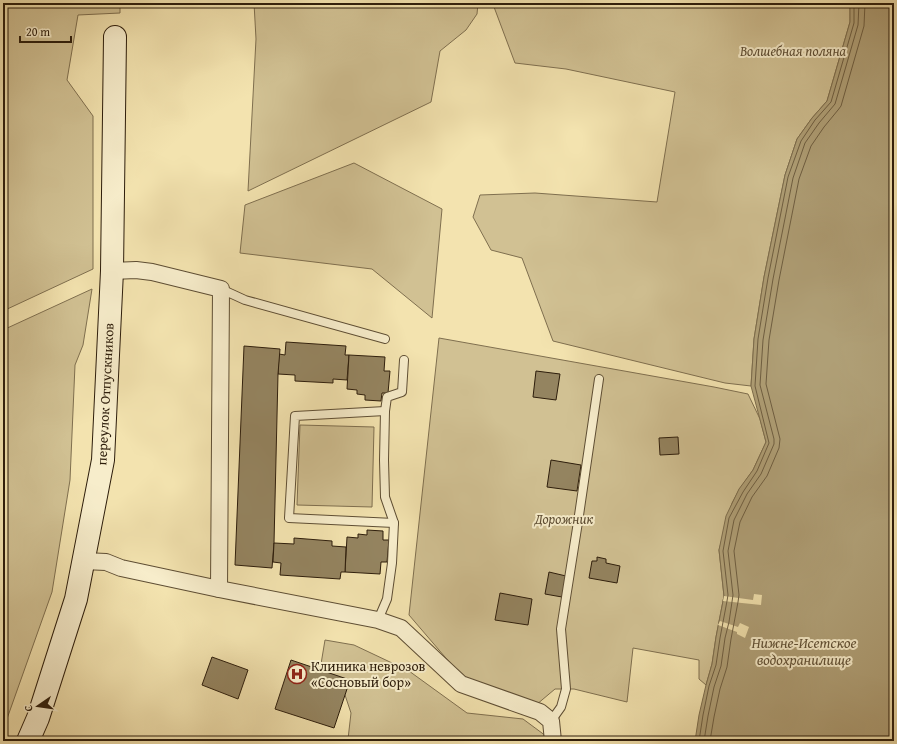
<svg xmlns="http://www.w3.org/2000/svg" width="897" height="744" viewBox="0 0 897 744" font-family="'Gentium Book Plus',serif">
	<style>
		.green { fill: #d1c193; stroke: #7f6f4f }
		.water { fill: #b0a077; stroke: #7c6c4c }
		.pier { fill: #f3e3af }
		.lines { fill: none; stroke-linecap: round; stroke-linejoin: round }
		.shore { stroke: #6e5e41; stroke-width: 1 }
		.building { fill: #948460; stroke: #2d1d0b }
		.lane-casing { stroke: #5e4e34; stroke-width: 10 }
		.street-casing { stroke: #5e4e34; stroke-width: 18 }
		.secondary-casing { stroke: #2d1d0b; stroke-width: 24 }
		.lane { stroke: #f7edcb; stroke-width: 8 }
		.street { stroke: #f7edcb; stroke-width: 16 }
		.secondary { stroke: #f7edcb; stroke-width: 22 }
		.labels { text-anchor: middle; dominant-baseline: central; stroke-width: 4; stroke-linejoin: round; paint-order: stroke }
		.park-label { font-size: 14px; font-style: italic; fill: #5e4e34; stroke: #f7edcb }
		.street-label { font-size: 14px; fill: #2d1d0b; stroke: #f7edcb }
		.poi-label { font-size: 14px; fill: #2d1d0b; stroke: #f7edcb; text-anchor: start }
		.water-label { font-size: 15px; font-style: italic; fill: #615136; stroke: #f7edcb }
	</style>
	<rect width="100%" height="100%" fill="#f3e3af"/>
	<filter id="stains"><feTurbulence type="fractalNoise" baseFrequency=".005" numOctaves="4"/><feColorMatrix values="0 0 0 0 .2 0 0 0 0 .09 0 0 0 0 .02 0 0 0 .5 -.17"/></filter>
	<radialGradient id="worn" r=".72"><stop offset=".6" stop-color="#630" stop-opacity="0"/><stop offset="1" stop-color="#630" stop-opacity=".3"/></radialGradient>
	<!-- green -->
	<g class="green">
		<polygon points="3,3 120,3 120,13 78,15 67,80 93,116 93,269 3,311"/>
		<polygon points="254,3 478,3 477,14 466,30 440,51 431,102 248,191 256,39"/>
		<polygon points="495,3 850,3 850,22 827,101 812,118 797,139 785,175 764,277 754,339 751,386 725,383 553,341 522,258 491,250 473,217 480,195 535,193 657,202 675,92 566,69 515,63 494,7"/>
		<polygon points="354,163 442,209 432,318 372,269 240,253 245,205"/>
		<polygon points="92,289 83,345 75,365 70,480 52,592 3,730 3,330"/>
		<polygon points="439,338 714,387 748,394 760,419 766,442 753,470 739,490 732,503 719,550 724,596 716,637 712,664 706,685 699,679 699,660 633,648 627,702 574,689 555,689 536,705 463,678 409,615"/>
		<polygon points="300,425 374,427 372,507 297,505"/>
		<polygon points="325,640 354,645 409,671 467,713 523,719 546,736 547,741 345,741 348,739 351,713 345,695 320,670"/>
	</g>
	<!-- water -->
	<polygon class="water" points="850,3 894,3 894,741 695,741 699,715 706,685 712,664 716,637 723,601 724,596 719,550 726,516 739,489 753,470 766,442 751,386 754,339 764,277 785,175 797,139 812,118 827,101 850,22"/>
	<!-- pier -->
	<g class="pier">
		<polygon points="754,594 762,595 761,605 723,601 724,596 753,600"/>
		<polygon points="720,621 738,627 740,623 749,627 745,638 737,634 737,632 718,625"/>
	</g>
	<g class="lines">
		<!-- shore -->
		<g class="shore">
			<polyline points="699,741 703,715 709,686 716,665 720,638 727,601 728,595 723,551 729,518 743,492 757,471 769,443 755,386 758,339 768,278 788,177 801,141 815,120 831,102 854,23 854,3"/>
			<polyline points="704,741 708,716 714,687 721,666 725,638 729,622 733,595 728,551 734,520 747,494 761,474 774,444 774,439 760,385 763,340 773,279 793,178 805,143 819,123 835,104 858,25 859,3"/>
			<polyline points="710,741 714,717 720,689 727,667 731,639 738,602 739,595 734,551 740,522 752,497 767,476 779,448 780,439 766,384 769,340 779,280 799,179 811,146 824,127 838,110 841,106 864,26 865,3"/>
		</g>
	</g>
	<!-- building -->
	<g class="building">
		<polygon points="286,342 346,346 345,355 349,355 347,380 333,379 333,383 295,381 295,375 278,374 279,354 285,355"/>
		<polygon points="244,346 280,349 278,374 274,543 272,568 235,565"/>
		<polygon points="349,355 385,357 384,371 390,371 388,393 382,393 381,401 365,400 365,395 357,394 357,390 347,389"/>
		<polygon points="536,371 560,374 556,400 533,397"/>
		<polygon points="678,437 679,454 660,455 659,438"/>
		<polygon points="551,460 581,465 577,491 547,487"/>
		<polygon points="367,530 383,531 383,540 389,540 387,562 381,562 380,574 345,572 347,537 358,538 358,534 367,535"/>
		<polygon points="294,538 332,541 332,546 346,547 345,572 341,572 340,579 280,575 281,563 273,562 274,543 294,544"/>
		<polygon points="597,557 606,559 606,563 620,566 617,583 589,578 592,561 597,561"/>
		<polygon points="549,572 566,576 562,597 545,594"/>
		<polygon points="500,593 532,599 528,625 495,620"/>
		<polygon points="212,657 248,670 238,699 202,685"/>
		<polygon points="291,660 350,680 334,728 275,709"/>
	</g>
	<g class="lines">
		<defs>
			<g id="lane">
				<polyline points="221,289 245,300 385,339"/>
				<polyline points="385,411 295,416 289,518 394,523"/>
				<polyline points="378,620 387,599 392,563 394,523 385,497 384,460 385,411 387,397 402,392 404,360"/>
				<polyline points="551,721 561,707 566,689 561,629 578,522 599,379"/>
			</g>
			<g id="street">
				<polyline points="112,271 136,270 152,272 221,289 219,589"/>
				<polyline points="84,561 106,562 121,568 219,589 378,620 401,628 461,684 540,712 551,721 553,741"/>
			</g>
			<polyline id="secondary" points="28,741 38,718 76,599 103,460 112,271 115,37"/>
		</defs>
		<!-- lane casing -->
		<use href="#lane" class="lane-casing"/>
		<!-- street casing -->
		<use href="#street" class="street-casing"/>
		<!-- secondary casing -->
		<use href="#secondary" class="secondary-casing"/>
		<!-- lane -->
		<use href="#lane" class="lane"/>
		<!-- street -->
		<use href="#street" class="street"/>
		<!-- secondary -->
		<use href="#secondary" class="secondary"/>
	</g>
	<!-- icons -->
	<defs>
		<symbol id="hospital-ring" viewBox="-11 -11 22 22"><circle r="9.5" fill="#f7edcb" stroke="#8f2418" stroke-width="1.5"/><path d="M-5-5h3v3.5h4V-5h3V5h-3V1.5h-4V5h-3Z" fill="#8f2418"/></symbol>
	</defs>
	<g fill-rule="evenodd">
		<use href="#hospital-ring" x="286" y="663" width="22" height="22"/>
	</g>
	<g class="labels">
		<!-- park labels -->
		<g class="park-label">
			<text x="793" y="51">Волшебная поляна</text>
			<text x="564" y="519">Дорожник</text>
		</g>
		<!-- street labels -->
		<g class="street-label">
			<text transform="translate(105 394) rotate(-87)">переулок Отпускников</text>
		</g>
		<!-- poi labels -->
		<g class="poi-label">
			<text x="311" y="666">Клиника неврозов<tspan x="311" dy="16">«Сосновый бор»</tspan></text>
		</g>
		<!-- water labels -->
		<g class="water-label">
			<text x="804" y="642">Нижне-Исетское<tspan x="804" dy="17">водохранилище</tspan></text>
		</g>
	</g>
	<!-- margin -->
	<rect width="897" height="744" fill="none" stroke="#f3e3af" stroke-width="16"/>
	<rect x="4" y="4" width="889" height="736" fill="none" stroke="#2d1d0b" stroke-width="2"/>
	<rect x="8" y="8" width="881" height="728" fill="none" stroke="#2d1d0b"/>
	<!-- north arrow -->
	<g transform="translate(38 706) rotate(257)" stroke="#f7edcb" stroke-width="3" paint-order="stroke">
	<path d="M0-3L7 15L0 10L-7 15Z" fill="#2d1d0b"/>
	<text y="-6" font-size="11" font-weight="bold" text-anchor="middle" fill="#2d1d0b">С</text>
	</g>
	<!-- scale -->
	<path d="M20 36v6h51v-6" fill="none" stroke="#2d1d0b" stroke-width="2"/>
	<text x="26" y="36" font-size="12" fill="#2d1d0b" stroke="#f7edcb" stroke-width="3" paint-order="stroke">20 m</text>
	<rect width="100%" height="100%" filter="url(#stains)"/>
	<rect width="100%" height="100%" fill="url(#worn)"/>
</svg>
